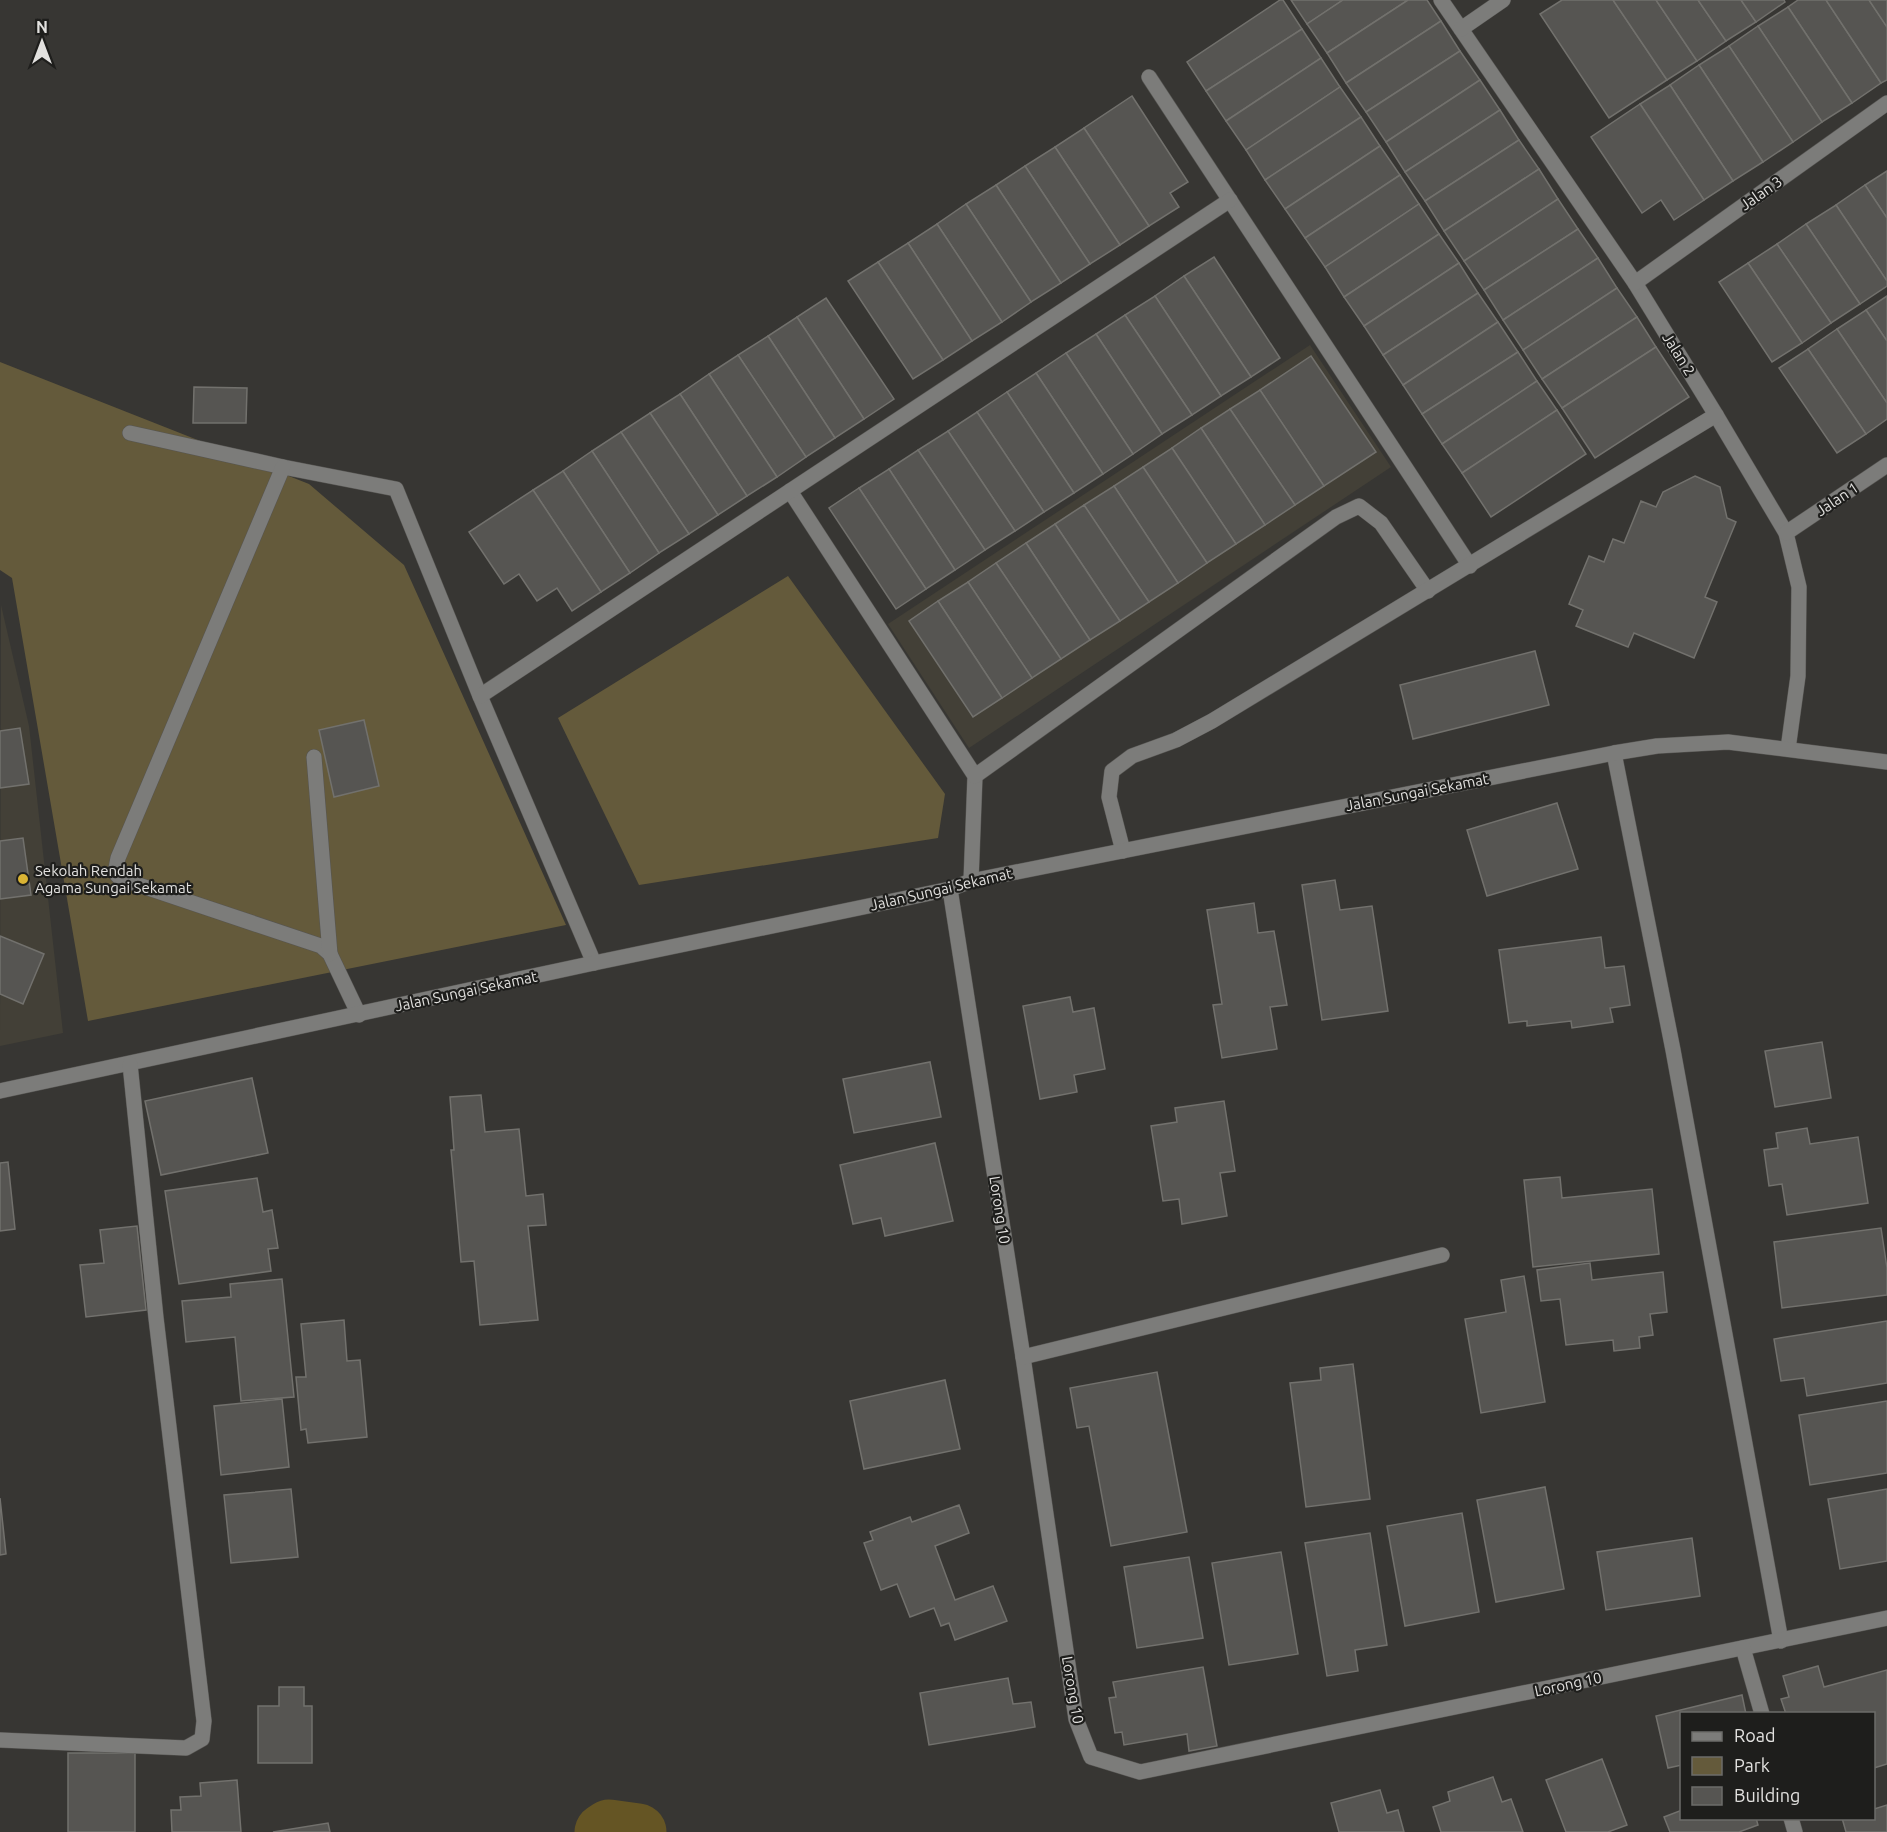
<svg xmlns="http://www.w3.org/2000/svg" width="1887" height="1832" viewBox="0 0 1887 1832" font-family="Ubuntu,sans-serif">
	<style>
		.built { fill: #434037 }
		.green { fill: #645a3b }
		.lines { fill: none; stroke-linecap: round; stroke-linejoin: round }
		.river { stroke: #655524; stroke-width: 57 }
		.building { fill: #565552; stroke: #72716d; stroke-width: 1.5 }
		.minor-casing { stroke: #565552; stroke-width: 16 }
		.minor { stroke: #7c7c7a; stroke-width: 15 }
		.poi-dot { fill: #d9b334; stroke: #1e1e1c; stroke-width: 2 }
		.labels { text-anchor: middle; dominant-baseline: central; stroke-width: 4.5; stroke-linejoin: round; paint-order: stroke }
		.street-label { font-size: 15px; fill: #e2e1df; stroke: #1e1e1c }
		.poi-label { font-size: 15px; fill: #e2e1df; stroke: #1e1e1c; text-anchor: start }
	</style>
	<rect width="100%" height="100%" fill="#373633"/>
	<!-- built -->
	<g class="built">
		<polygon points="1310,345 1391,467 969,748 888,624"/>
		<polygon points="1,605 29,726 63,1033 0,1046"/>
	</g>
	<!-- green -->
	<g class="green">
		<polygon points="0,362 309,484 404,565 566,925 88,1021 12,578 0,570"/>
		<polygon points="788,576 945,794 938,838 639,885 558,718"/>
	</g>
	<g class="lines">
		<!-- river -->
		<polyline class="river" points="603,1832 609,1828 638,1832"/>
	</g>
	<!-- building -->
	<g class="building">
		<polygon points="1280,0 1283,0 1302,29 1206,91 1187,62"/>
		<polygon points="1291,0 1343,0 1307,24"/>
		<polygon points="1343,0 1408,0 1327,53 1307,24"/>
		<polygon points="1408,0 1427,0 1441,21 1346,83 1327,53"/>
		<polygon points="1562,0 1613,0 1667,80 1609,118 1540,14"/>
		<polygon points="1613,0 1656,0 1697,61 1667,80"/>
		<polygon points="1656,0 1698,0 1726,41 1697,61"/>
		<polygon points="1698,0 1741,0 1756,22 1726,41"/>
		<polygon points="1741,0 1784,0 1785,2 1756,22"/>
		<polygon points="1798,0 1826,0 1881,83 1852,103 1788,7"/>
		<polygon points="1826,0 1869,0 1887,27 1887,80 1881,83"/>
		<polygon points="1869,0 1887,0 1887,27"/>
		<polygon points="1788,7 1852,103 1822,122 1758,26"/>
		<polygon points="1441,21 1460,51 1366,112 1346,83"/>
		<polygon points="1758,26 1822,122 1793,142 1729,46"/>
		<polygon points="1302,29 1321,58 1226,121 1206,91"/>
		<polygon points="1729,46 1793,142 1763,162 1699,65"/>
		<polygon points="1460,51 1480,80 1386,142 1366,112"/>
		<polygon points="1321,58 1340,87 1246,150 1226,121"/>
		<polygon points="1699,65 1763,162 1733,181 1670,85"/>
		<polygon points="1480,80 1500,110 1405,172 1386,142"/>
		<polygon points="1670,85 1733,181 1704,200 1640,104"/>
		<polygon points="1340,87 1361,117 1265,180 1246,150"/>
		<polygon points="1132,96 1188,182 1170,193 1179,207 1149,226 1084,128"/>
		<polygon points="1640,104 1704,200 1674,220 1661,200 1642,213 1591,137"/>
		<polygon points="1500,110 1519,140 1425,201 1405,172"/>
		<polygon points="1361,117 1380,146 1285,209 1265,180"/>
		<polygon points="1084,128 1149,226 1120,245 1055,147"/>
		<polygon points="1519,140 1539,169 1444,231 1425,201"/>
		<polygon points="1380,146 1400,175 1305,238 1285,209"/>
		<polygon points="1055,147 1120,245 1090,264 1025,166"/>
		<polygon points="1025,166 1090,264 1061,283 996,185"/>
		<polygon points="1539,169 1558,199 1464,261 1444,231"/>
		<polygon points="1887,171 1887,218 1865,185"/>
		<polygon points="1400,175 1419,204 1325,267 1305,238"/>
		<polygon points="996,185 1061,283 1031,302 966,204"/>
		<polygon points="1865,185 1887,218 1887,281 1836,205"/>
		<polygon points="1558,199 1578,229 1484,290 1464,261"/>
		<polygon points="966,204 1031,302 1002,322 937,224"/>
		<polygon points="1419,204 1439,234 1344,297 1325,267"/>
		<polygon points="1836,205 1887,281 1887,286 1860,304 1806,224"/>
		<polygon points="937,224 1002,322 972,341 908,243"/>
		<polygon points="1806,224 1860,304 1831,323 1777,244"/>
		<polygon points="1578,229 1598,258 1503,320 1484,290"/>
		<polygon points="1439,234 1459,263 1364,326 1344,297"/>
		<polygon points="908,243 972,341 943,360 878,262"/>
		<polygon points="1777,244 1831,323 1802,343 1748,263"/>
		<polygon points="1214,257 1280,358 1251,377 1184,276"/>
		<polygon points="1598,258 1617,288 1523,350 1503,320"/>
		<polygon points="878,262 943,360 913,379 848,281"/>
		<polygon points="1459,263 1478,293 1383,355 1364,326"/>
		<polygon points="1748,263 1802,343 1772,362 1719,282"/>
		<polygon points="1184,276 1251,377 1221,396 1155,296"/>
		<polygon points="1617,288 1637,317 1542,379 1523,350"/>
		<polygon points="1478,293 1498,322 1403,385 1383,355"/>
		<polygon points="1155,296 1221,396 1192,415 1125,315"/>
		<polygon points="1887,296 1887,341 1866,310"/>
		<polygon points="826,298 894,399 864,419 797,317"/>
		<polygon points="1866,310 1887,341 1887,403 1837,329"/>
		<polygon points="1125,315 1192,415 1162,434 1096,334"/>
		<polygon points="797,317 864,419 835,438 768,336"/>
		<polygon points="1637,317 1656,347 1562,408 1542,379"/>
		<polygon points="1498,322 1518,352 1422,414 1403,385"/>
		<polygon points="1837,329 1887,403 1887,419 1866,434 1808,349"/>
		<polygon points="1096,334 1162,434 1133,454 1066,353"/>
		<polygon points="768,336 835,438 806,457 738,355"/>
		<polygon points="1656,347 1689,397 1595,458 1562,408"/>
		<polygon points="1808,349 1866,434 1837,453 1779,368"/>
		<polygon points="1518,352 1537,381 1442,444 1422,414"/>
		<polygon points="1066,353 1133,454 1103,474 1036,373"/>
		<polygon points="738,355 806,457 777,477 709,374"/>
		<polygon points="1311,356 1376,452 1324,486 1260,390"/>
		<polygon points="1036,373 1103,474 1074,493 1007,392"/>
		<polygon points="709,374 777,477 747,496 680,394"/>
		<polygon points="1537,381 1557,410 1462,473 1442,444"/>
		<polygon points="194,387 247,388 246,423 193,423"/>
		<polygon points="1260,390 1324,486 1295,505 1230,409"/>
		<polygon points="1007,392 1074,493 1044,512 977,412"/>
		<polygon points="680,394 747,496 718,515 650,413"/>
		<polygon points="1230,409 1295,505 1265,525 1201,428"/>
		<polygon points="1557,410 1586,454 1491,517 1462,473"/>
		<polygon points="977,412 1044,512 1015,531 948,431"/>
		<polygon points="650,413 718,515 689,534 621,432"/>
		<polygon points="1201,428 1265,525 1236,544 1172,448"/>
		<polygon points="948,431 1015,531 985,550 918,450"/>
		<polygon points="621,432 689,534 659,553 592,451"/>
		<polygon points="1172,448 1236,544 1207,563 1143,467"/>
		<polygon points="918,450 985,550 955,570 889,469"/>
		<polygon points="592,451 659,553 630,573 563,471"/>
		<polygon points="1143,467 1207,563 1178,583 1114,486"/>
		<polygon points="889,469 955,570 926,589 859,488"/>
		<polygon points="563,471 630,573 601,592 533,490"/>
		<polygon points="1695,476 1720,487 1727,518 1736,522 1705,597 1717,602 1694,658 1634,633 1628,647 1576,626 1583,610 1569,604 1589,556 1604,562 1613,539 1624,543 1641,501 1656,507 1663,492"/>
		<polygon points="1114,486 1178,583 1149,602 1084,505"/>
		<polygon points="859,488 926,589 896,609 829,508"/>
		<polygon points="533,490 601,592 572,611 557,588 537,601 519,574 504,584 469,532"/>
		<polygon points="1084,505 1149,602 1120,621 1055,524"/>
		<polygon points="1055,524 1120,621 1090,640 1026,543"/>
		<polygon points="1026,543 1090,640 1061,659 996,563"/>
		<polygon points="996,563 1061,659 1032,678 968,582"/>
		<polygon points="968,582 1032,678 1002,698 938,601"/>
		<polygon points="938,601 1002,698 973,717 909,621"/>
		<polygon points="1535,651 1549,705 1413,739 1400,685"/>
		<polygon points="364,720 379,786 334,797 319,730"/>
		<polygon points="20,728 29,784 0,788 0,731"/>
		<polygon points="1557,803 1578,869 1487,896 1467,830"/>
		<polygon points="23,838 31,895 0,899 0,841"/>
		<polygon points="1335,880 1340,910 1372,906 1388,1011 1322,1020 1302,885"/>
		<polygon points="1254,903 1258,933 1274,931 1287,1005 1270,1007 1277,1049 1222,1058 1213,1005 1222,1004 1207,910"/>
		<polygon points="0,936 44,954 23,1004 0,994"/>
		<polygon points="1601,937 1605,968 1624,966 1630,1005 1610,1008 1613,1022 1572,1028 1571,1021 1527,1026 1527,1021 1509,1023 1499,950"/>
		<polygon points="1070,997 1073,1012 1094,1008 1105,1069 1074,1075 1077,1092 1040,1099 1023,1006"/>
		<polygon points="1822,1042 1831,1098 1775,1107 1765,1051"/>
		<polygon points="930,1062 941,1117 854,1133 843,1079"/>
		<polygon points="252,1078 268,1153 161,1175 145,1101"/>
		<polygon points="481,1095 485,1132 519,1129 526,1196 543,1194 546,1225 528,1226 538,1320 480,1325 474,1261 461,1262 451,1150 454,1150 450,1097"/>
		<polygon points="1224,1101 1235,1171 1220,1173 1227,1216 1182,1224 1179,1199 1163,1201 1151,1126 1177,1122 1175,1108"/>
		<polygon points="1807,1128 1810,1144 1858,1137 1868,1203 1787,1215 1782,1184 1769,1186 1764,1150 1778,1148 1776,1133"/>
		<polygon points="935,1143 953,1221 885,1236 881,1218 853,1224 840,1165"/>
		<polygon points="8,1162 15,1229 0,1231 0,1163"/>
		<polygon points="1560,1177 1562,1198 1652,1189 1659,1254 1533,1267 1524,1180"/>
		<polygon points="257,1178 263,1212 272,1210 278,1248 268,1249 271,1271 179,1284 165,1191"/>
		<polygon points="137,1226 146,1310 86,1317 80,1265 104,1263 100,1230"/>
		<polygon points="1881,1228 1887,1268 1887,1295 1782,1308 1774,1242"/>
		<polygon points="1590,1263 1592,1280 1663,1272 1667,1312 1650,1314 1653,1335 1639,1337 1640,1348 1614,1351 1613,1340 1566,1345 1560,1299 1541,1301 1537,1270"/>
		<polygon points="1524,1276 1545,1402 1481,1413 1465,1319 1506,1312 1501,1280"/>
		<polygon points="282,1279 294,1397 241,1401 235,1337 186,1342 182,1301 231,1297 230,1284"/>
		<polygon points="344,1320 347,1361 360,1360 367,1437 308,1443 306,1429 301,1430 296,1377 306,1377 301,1324"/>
		<polygon points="1887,1321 1887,1383 1807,1396 1804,1378 1781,1381 1774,1339"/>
		<polygon points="1353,1364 1370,1499 1306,1507 1290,1383 1321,1380 1320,1368"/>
		<polygon points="1157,1372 1187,1532 1111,1546 1089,1426 1077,1428 1070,1388"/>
		<polygon points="945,1380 960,1449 864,1469 850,1401"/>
		<polygon points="282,1399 289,1467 221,1475 214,1406"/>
		<polygon points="1887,1401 1887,1473 1810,1485 1799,1415"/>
		<polygon points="1545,1487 1564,1589 1496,1602 1477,1500"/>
		<polygon points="291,1489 298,1557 231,1563 224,1495"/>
		<polygon points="1887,1489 1887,1561 1840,1569 1828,1499"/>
		<polygon points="0,1498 6,1554 0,1555"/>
		<polygon points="959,1505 969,1533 935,1546 955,1600 993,1586 1007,1621 955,1640 949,1623 941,1626 934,1608 910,1617 897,1584 881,1590 864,1543 873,1540 870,1532 910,1517 912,1522"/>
		<polygon points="1462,1513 1479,1612 1405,1626 1387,1526"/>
		<polygon points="1370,1533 1387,1645 1355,1650 1358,1671 1327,1676 1305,1543"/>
		<polygon points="1692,1538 1700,1596 1606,1610 1597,1552"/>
		<polygon points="1281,1552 1298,1654 1229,1665 1212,1563"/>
		<polygon points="1189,1557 1203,1638 1137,1648 1124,1567"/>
		<polygon points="1818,1666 1824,1687 1887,1670 1887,1764 1874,1768 1874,1714 1786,1714 1781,1699 1789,1697 1783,1676"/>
		<polygon points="1203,1667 1217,1746 1189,1751 1187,1734 1124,1745 1122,1732 1115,1733 1109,1698 1116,1697 1113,1682"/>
		<polygon points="1008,1678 1013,1704 1031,1702 1035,1727 929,1745 920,1693"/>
		<polygon points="279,1687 304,1687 304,1706 312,1706 312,1763 258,1763 258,1706 279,1706"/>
		<polygon points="1742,1695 1746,1714 1682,1714 1682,1765 1668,1768 1656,1716"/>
		<rect x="68" y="1753" width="67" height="79"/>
		<polygon points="1602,1759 1627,1825 1608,1832 1566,1832 1546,1780"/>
		<polygon points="1493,1777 1502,1802 1511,1799 1523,1832 1441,1832 1433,1807 1450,1801 1448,1792"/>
		<polygon points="237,1780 241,1832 172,1832 171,1810 181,1810 180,1797 201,1796 200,1783"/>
		<polygon points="1380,1790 1387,1813 1398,1810 1404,1832 1339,1832 1331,1803"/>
		<polygon points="1887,1805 1887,1832 1846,1832 1842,1818 1874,1818 1874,1809"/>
		<polygon points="1682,1810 1682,1818 1756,1818 1758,1825 1739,1832 1670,1832 1664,1817"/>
		<polygon points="328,1823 330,1832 273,1832"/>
	</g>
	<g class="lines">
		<defs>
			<g id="minor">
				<polyline points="1441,0 1635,283 1716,415 1786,533 1799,587 1798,676 1788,749"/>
				<polyline points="1461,29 1503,0"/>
				<polyline points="1149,77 1470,566"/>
				<polyline points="1635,283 1887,103"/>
				<polyline points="130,433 283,467 396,489 480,696 594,963"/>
				<polyline points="283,467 118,858 116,868 117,875 121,879 321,946 330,954 359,1015"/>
				<polyline points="790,491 975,776 971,881"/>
				<polyline points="1786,533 1887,465"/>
				<polyline points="480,696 1230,200"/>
				<polyline points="1614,753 1673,1050 1781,1641"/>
				<polyline points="314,757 330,954"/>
				<polyline points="975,776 1336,517 1359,506 1381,523 1428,591"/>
				<polyline points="1123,851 1109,797 1112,771 1132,756 1176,740 1212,721 1716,415"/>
				<polyline points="950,889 1023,1357 1076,1719 1091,1757 1140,1772 1887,1618"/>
				<polyline points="0,1091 594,963 950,889 971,881 1614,753 1657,746 1728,742 1887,762"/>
				<polyline points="1023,1357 1442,1255"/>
				<polyline points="1743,1648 1762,1714"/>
				<polyline points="0,1740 186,1748 202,1739 204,1721 156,1318 130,1064"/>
				<polyline points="1791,1818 1795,1832"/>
			</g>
		</defs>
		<!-- minor casing -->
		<use href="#minor" class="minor-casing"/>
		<!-- minor -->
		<use href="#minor" class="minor"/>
	</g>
	<!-- markers -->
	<circle class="poi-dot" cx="23" cy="879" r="6"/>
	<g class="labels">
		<!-- street labels -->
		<g class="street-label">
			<text transform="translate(1761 193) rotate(-35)">Jalan 3</text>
			<text transform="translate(1679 354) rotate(58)">Jalan 2</text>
			<text transform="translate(1837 499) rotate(-34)">Jalan 1</text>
			<text transform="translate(1417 792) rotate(-11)">Jalan Sungai Sekamat</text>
			<text transform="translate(941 889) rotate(-13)">Jalan Sungai Sekamat</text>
			<text transform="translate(466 991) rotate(-12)">Jalan Sungai Sekamat</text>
			<text transform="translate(1000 1210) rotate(81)">Lorong 10</text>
			<text transform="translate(1568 1684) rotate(-12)">Lorong 10</text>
			<text transform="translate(1073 1690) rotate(80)">Lorong 10</text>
		</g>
		<!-- poi labels -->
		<g class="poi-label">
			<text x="35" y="870">Sekolah Rendah<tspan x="35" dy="17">Agama Sungai Sekamat</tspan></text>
		</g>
	</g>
	<!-- legend -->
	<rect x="1680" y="1712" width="195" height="108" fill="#1e1e1c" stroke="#6c6c6a" stroke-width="1.5"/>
	<rect x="1692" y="1732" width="30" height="9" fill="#7c7c7a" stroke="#6c6c6a" stroke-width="1.5"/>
	<text x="1734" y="1742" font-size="18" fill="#e2e1df">Road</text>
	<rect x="1692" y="1757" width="30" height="18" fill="#645a3b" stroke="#6c6c6a" stroke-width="1.5"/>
	<text x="1734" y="1772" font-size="18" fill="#e2e1df">Park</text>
	<rect x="1692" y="1787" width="30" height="18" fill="#565552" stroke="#6c6c6a" stroke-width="1.5"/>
	<text x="1734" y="1802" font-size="18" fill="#e2e1df">Building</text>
	<!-- north arrow -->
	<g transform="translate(42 42)" stroke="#1e1e1c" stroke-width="4.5" paint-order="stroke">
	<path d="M0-4.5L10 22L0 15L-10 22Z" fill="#e2e1df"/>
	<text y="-9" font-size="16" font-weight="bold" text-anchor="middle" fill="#e2e1df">N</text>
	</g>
</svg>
